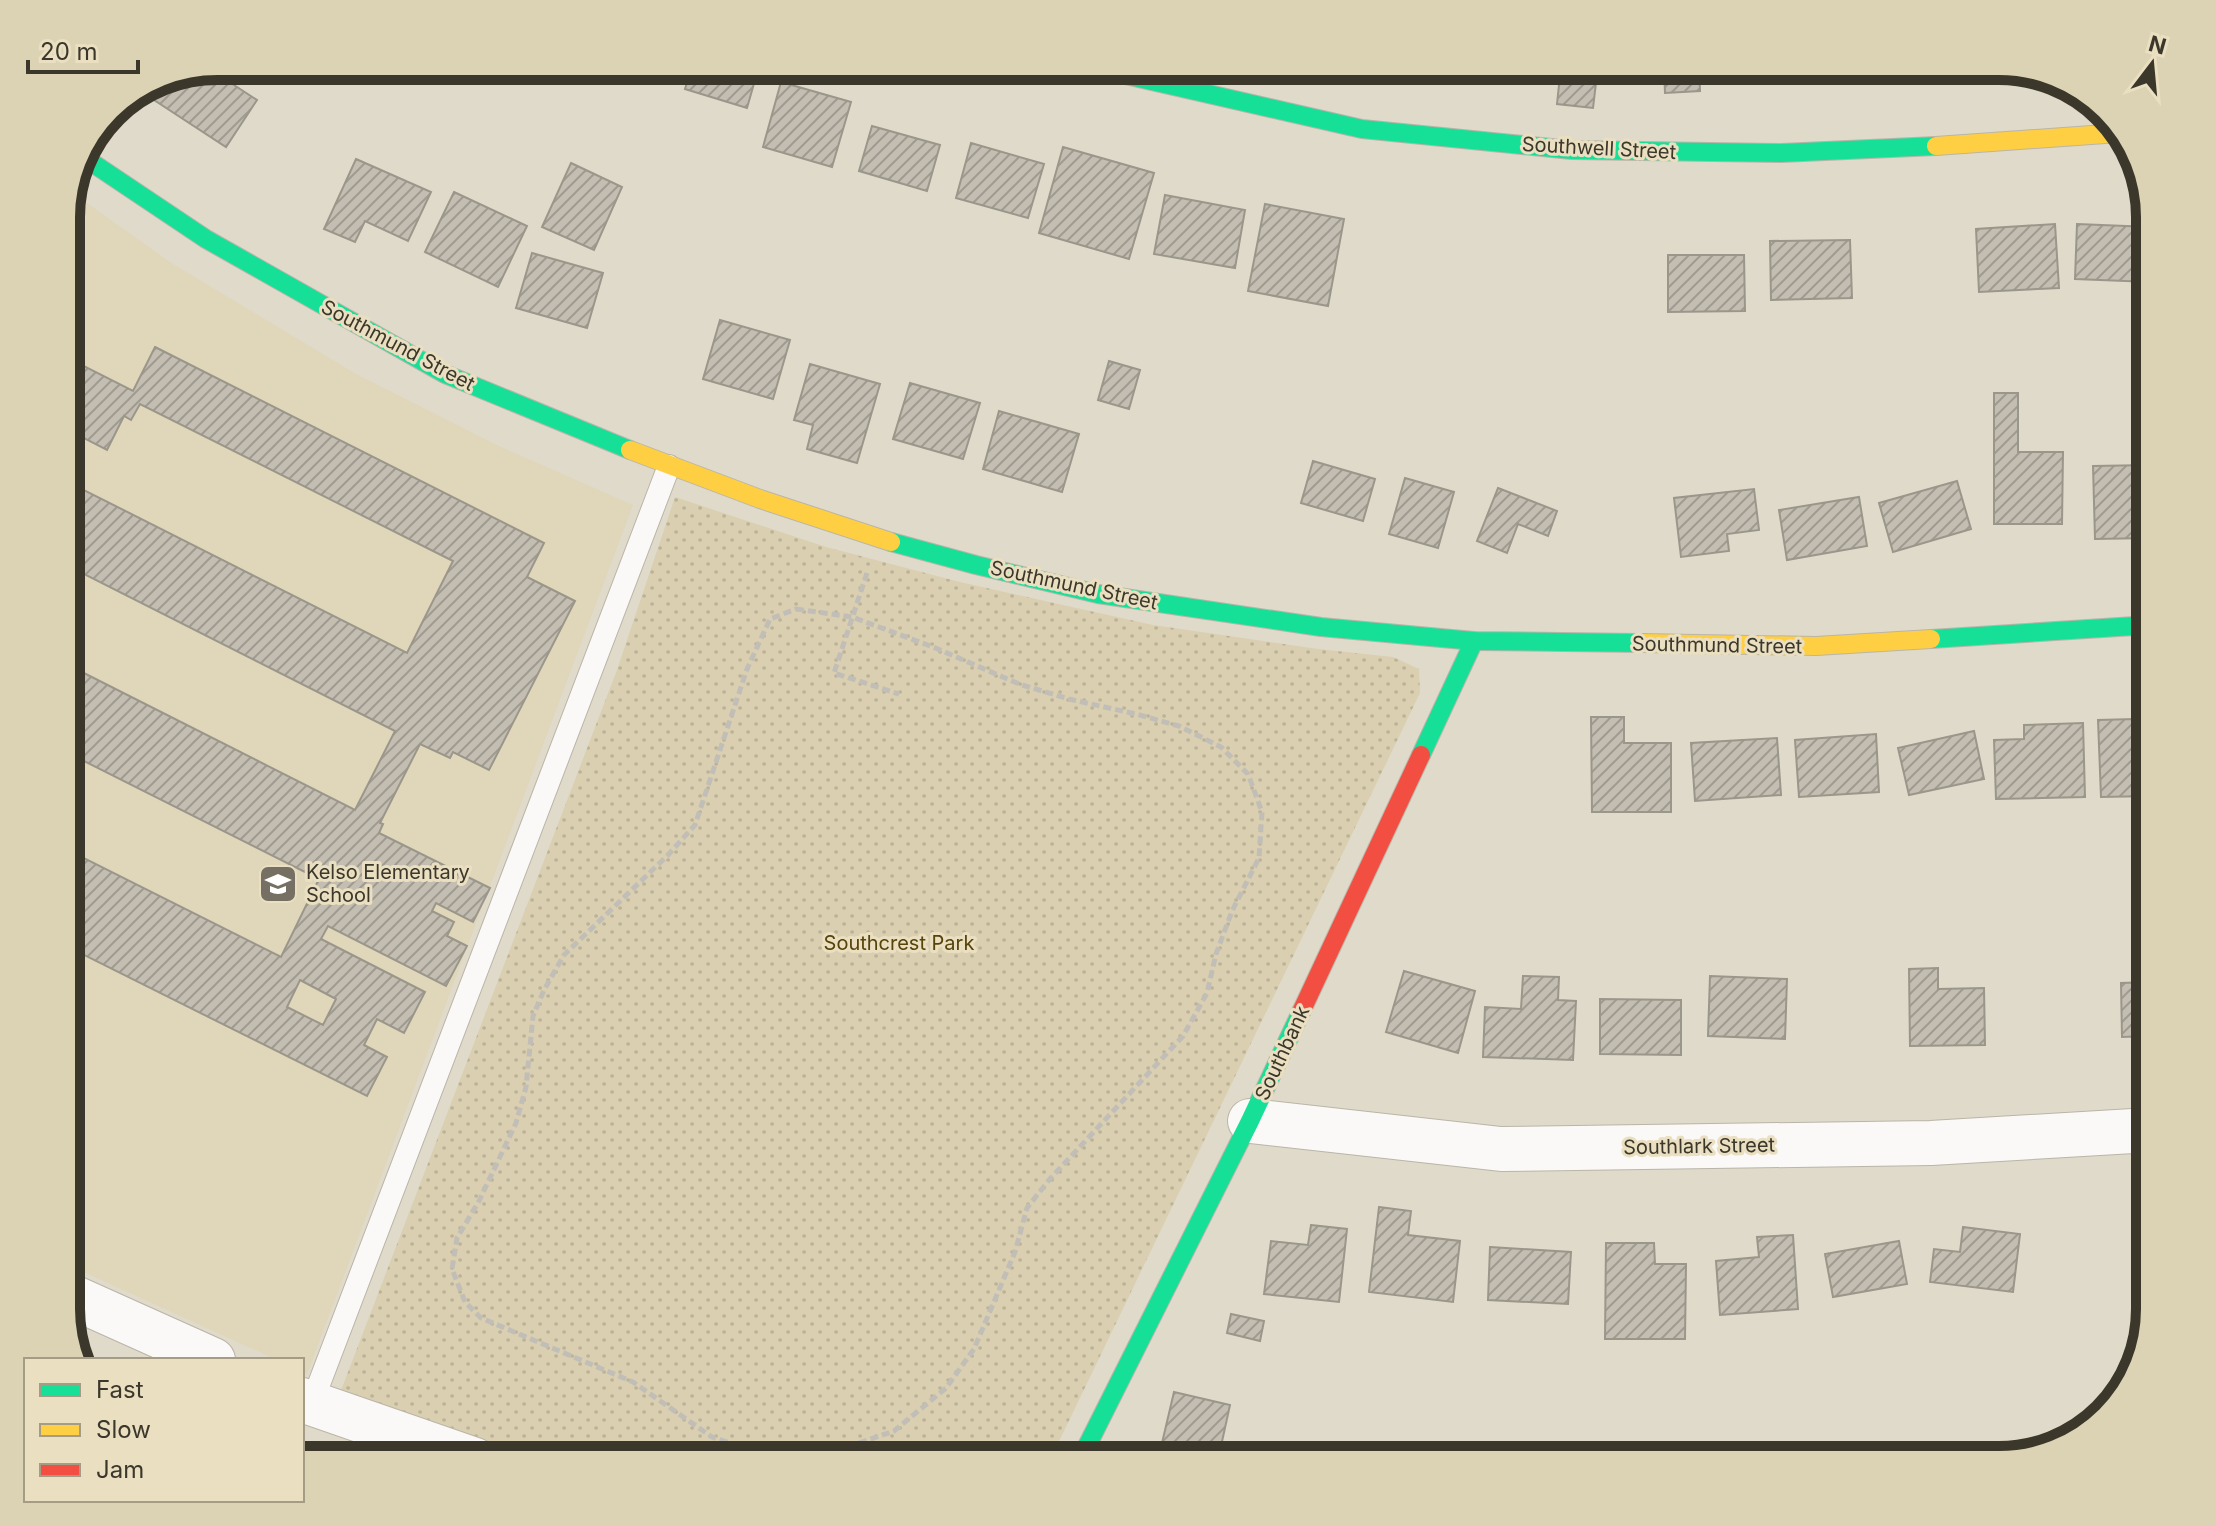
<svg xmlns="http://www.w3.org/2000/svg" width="2216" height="1526" viewBox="0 0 2216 1526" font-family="Inter,sans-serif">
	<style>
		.built { fill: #e0d6ba }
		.green { fill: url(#green-dots) }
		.building { fill: url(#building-hatch); stroke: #9b968a; stroke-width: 2; fill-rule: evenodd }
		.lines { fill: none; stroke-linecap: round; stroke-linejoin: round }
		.lane-casing { stroke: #bab5a8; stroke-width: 24 }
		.street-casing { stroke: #bab5a8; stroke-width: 46 }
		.fast-casing { stroke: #bab5a8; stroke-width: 20 }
		.slow-casing { stroke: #bab5a8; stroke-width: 20 }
		.jam-casing { stroke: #bab5a8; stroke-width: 20 }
		.path { stroke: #c1beb8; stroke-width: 5; stroke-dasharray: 8 4; stroke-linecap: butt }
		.lane { stroke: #faf9f7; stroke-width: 22 }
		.street { stroke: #faf9f7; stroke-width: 44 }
		.fast { stroke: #16e098; stroke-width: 18 }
		.slow { stroke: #ffcf43; stroke-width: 18 }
		.jam { stroke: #f24e42; stroke-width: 18 }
		.labels { text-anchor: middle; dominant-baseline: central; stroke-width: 6; stroke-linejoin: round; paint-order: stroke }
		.street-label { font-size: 20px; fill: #3b372b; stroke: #eadfc0 }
		.poi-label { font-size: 20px; fill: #3b372b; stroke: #eadfc0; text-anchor: start }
		.park-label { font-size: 20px; fill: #56440a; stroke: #eadfc0 }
		.rim { fill: none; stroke: #3b372b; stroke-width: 10 }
	</style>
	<defs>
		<pattern id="green-dots" width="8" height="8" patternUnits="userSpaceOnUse" patternTransform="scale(2)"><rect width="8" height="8" fill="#dacfb0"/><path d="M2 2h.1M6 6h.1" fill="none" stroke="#bcb298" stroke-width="1.8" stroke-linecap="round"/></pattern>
		<pattern id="building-hatch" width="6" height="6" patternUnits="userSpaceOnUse" patternTransform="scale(2)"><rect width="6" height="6" fill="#c3beb1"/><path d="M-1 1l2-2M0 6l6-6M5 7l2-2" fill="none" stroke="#a09b90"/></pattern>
	</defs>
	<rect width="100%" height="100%" fill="#e0daca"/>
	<!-- built -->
	<polygon class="built" points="73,193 170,262 356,374 499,446 633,505 307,1374 302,1371 302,1360 277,1360 66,1264 66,207"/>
	<!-- green -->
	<polygon class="green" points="675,497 826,547 960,582 1153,625 1318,649 1393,657 1419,669 1420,693 1050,1460 553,1460 464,1434 340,1393 617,670"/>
	<!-- building -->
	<g class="building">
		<polygon points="692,66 759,66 747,108 685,89"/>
		<polygon points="1561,66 1598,66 1593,108 1557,104"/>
		<polygon points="1664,66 1699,66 1700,91 1665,93"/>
		<polygon points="1760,66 1803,66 1803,78 1760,79"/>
		<polygon points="208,68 257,100 226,147 154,100 171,75"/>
		<polygon points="781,82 851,102 832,167 763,147"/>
		<polygon points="872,126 940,145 927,191 859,171"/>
		<polygon points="971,143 1044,164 1028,218 956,198"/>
		<polygon points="1063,147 1154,173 1129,259 1039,233"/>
		<polygon points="356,159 431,192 408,241 365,221 355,242 324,229"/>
		<polygon points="571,163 622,187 594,250 542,227"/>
		<polygon points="454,192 527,226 498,287 425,252"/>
		<polygon points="1165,195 1245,210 1235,268 1154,254"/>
		<polygon points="1265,204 1344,219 1328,306 1248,291"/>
		<polygon points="2055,224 2059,288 1979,292 1976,229"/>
		<polygon points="2077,224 2150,227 2150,282 2075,279"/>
		<polygon points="1850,240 1852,298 1771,300 1770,241"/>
		<polygon points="532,253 603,273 587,328 516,308"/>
		<polygon points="1668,255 1744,255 1745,311 1668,312"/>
		<polygon points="720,320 790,340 773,399 703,379"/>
		<path d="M155 347 544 543 527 577 575 601 489 770 453 752 450 758 420 744 380 823 383 824 379 833 490 888 473 922 436 903 432 911 454 922 447 936 467 946 446 986 328 926 321 939 425 992 404 1033 377 1019 364 1045 387 1057 367 1096 66 946V849L281 957 319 879 66 752V664L355 810 395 731 66 565V481L407 653 453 561 140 404 131 420 124 416 107 450 66 429V377L74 361 133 391ZM300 980 336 999 323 1025 287 1007Z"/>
		<polygon points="1109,361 1140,370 1129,409 1098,400"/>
		<polygon points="810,364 880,384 857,463 807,449 813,425 794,420"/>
		<polygon points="910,383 980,403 963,459 893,439"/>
		<polygon points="1994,393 2018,393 2018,452 2063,452 2062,524 1994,524"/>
		<polygon points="999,411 1079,434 1062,492 983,469"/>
		<polygon points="1313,461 1375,479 1363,521 1301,503"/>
		<polygon points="2150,465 2150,538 2095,539 2093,466"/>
		<polygon points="1405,478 1454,492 1438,548 1389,534"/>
		<polygon points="1957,481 1971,529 1893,552 1879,503"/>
		<polygon points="1498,488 1557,511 1548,536 1518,524 1507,553 1477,541"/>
		<polygon points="1754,489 1759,530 1727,534 1729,551 1681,557 1674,498"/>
		<polygon points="1859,497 1867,546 1787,560 1779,510"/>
		<polygon points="66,572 82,580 66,612"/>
		<polygon points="1591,717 1624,717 1624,743 1671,743 1671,812 1592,812"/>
		<polygon points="2135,719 2135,738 2150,737 2150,796 2101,797 2098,720"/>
		<polygon points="2083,723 2085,797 1996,799 1994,740 2024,739 2024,725"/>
		<polygon points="1974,731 1984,779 1909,795 1898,748"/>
		<polygon points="1876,734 1879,792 1799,797 1795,740"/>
		<polygon points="1777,738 1781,795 1695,801 1691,743"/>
		<polygon points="1938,968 1938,989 1984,988 1985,1045 1910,1046 1909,969"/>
		<polygon points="1404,971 1475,991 1458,1053 1386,1032"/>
		<polygon points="1523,976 1559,977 1558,1000 1576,1001 1573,1060 1483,1057 1485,1007 1521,1009"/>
		<polygon points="1710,976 1787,979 1785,1039 1708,1036"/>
		<polygon points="2150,982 2150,1036 2122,1037 2121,983"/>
		<polygon points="1600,999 1681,1000 1681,1055 1600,1054"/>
		<polygon points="2138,1203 2150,1203 2150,1281 2140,1281"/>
		<polygon points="1379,1207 1411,1211 1408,1235 1460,1241 1453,1302 1369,1292"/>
		<polygon points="1311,1225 1347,1229 1339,1302 1264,1294 1271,1241 1308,1245"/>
		<polygon points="1963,1227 2020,1234 2013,1292 1930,1282 1934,1249 1960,1252"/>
		<polygon points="1793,1235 1798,1309 1720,1315 1716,1261 1759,1257 1757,1237"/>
		<polygon points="1899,1241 1907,1284 1833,1297 1825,1254"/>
		<polygon points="1606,1243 1654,1243 1655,1264 1686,1264 1685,1339 1605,1339"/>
		<polygon points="1490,1247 1571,1252 1568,1304 1488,1300"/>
		<polygon points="1231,1314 1264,1321 1260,1341 1227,1333"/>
		<polygon points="1174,1392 1230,1405 1218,1460 1158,1460"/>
	</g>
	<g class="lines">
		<defs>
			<polyline id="lane" points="311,1405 669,466"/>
			<g id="street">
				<polyline points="1250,1121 1501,1149 1931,1143 2150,1130"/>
				<polyline points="66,1294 213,1360"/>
				<polyline points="302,1400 475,1460"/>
			</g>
			<g id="fast">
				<polyline points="1086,66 1362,129 1572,150 1781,153 1936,146"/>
				<polyline points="88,160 206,239 445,374 630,450"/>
				<polyline points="891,542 976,565 1098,594 1321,627 1474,641 1641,643"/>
				<polyline points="1931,639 2150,625"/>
				<polyline points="1421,755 1474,641"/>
				<polyline points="1080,1460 1250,1121 1302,1010"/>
			</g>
			<g id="slow">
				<polyline points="1936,146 2119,133"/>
				<polyline points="630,450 760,499 891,542"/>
				<polyline points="1641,643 1816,646 1931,639"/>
			</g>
			<polyline id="jam" points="1302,1010 1421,755"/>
		</defs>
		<!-- lane casing -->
		<use href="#lane" class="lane-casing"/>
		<!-- street casing -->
		<use href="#street" class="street-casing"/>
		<!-- fast casing -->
		<use href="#fast" class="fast-casing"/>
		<!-- slow casing -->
		<use href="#slow" class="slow-casing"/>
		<!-- jam casing -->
		<use href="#jam" class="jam-casing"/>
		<!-- path -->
		<g class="path">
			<polyline points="867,573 834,673 899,694"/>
			<polygon points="796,609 852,617 933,647 1019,684 1069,699 1136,714 1179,726 1221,747 1248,774 1262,812 1259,858 1232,911 1216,954 1207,993 1183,1036 1049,1180 1027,1208 1015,1252 974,1349 946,1388 894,1431 824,1455 784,1457 748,1449 712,1437 633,1382 481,1318 465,1302 452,1269 457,1238 479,1201 516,1123 526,1087 533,1016 544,990 564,955 667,856 695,825 747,669 770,619"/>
		</g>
		<!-- lane -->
		<use href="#lane" class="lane"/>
		<!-- street -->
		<use href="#street" class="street"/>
		<!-- fast -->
		<use href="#fast" class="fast"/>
		<!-- slow -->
		<use href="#slow" class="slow"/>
		<!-- jam -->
		<use href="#jam" class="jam"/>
	</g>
	<!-- icons -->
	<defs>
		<symbol id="school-square" viewBox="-11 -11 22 22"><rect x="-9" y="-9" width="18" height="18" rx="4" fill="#757063" stroke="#eadfc0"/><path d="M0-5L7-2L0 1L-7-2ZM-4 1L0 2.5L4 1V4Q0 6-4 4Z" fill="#fff"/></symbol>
	</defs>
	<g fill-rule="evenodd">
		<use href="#school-square" x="256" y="862" width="44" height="44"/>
	</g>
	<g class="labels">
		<!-- street labels -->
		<g class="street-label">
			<text transform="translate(1599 148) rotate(3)">Southwell Street</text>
			<text transform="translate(398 345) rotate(28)">Southmund Street</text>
			<text transform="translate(1074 585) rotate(12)">Southmund Street</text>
			<text transform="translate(1717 645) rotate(1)">Southmund Street</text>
			<text transform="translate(1282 1053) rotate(-65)">Southbank</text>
			<text transform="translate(1699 1146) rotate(-1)">Southlark Street</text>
		</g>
		<!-- poi labels -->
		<g class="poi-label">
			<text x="306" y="872">Kelso Elementary<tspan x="306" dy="23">School</tspan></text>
		</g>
		<!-- park labels -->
		<g class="park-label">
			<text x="899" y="943">Southcrest Park</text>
		</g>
	</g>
	<!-- crop -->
	<path d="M0 0H2216V1526H0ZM217 80H1999A137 137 0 0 1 2136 217V1309A137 137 0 0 1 1999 1446H217A137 137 0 0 1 80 1309V217A137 137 0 0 1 217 80Z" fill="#dcd2b4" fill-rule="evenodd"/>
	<path class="rim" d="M217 80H1999A137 137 0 0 1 2136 217V1309A137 137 0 0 1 1999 1446H217A137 137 0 0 1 80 1309V217A137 137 0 0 1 217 80Z"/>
	<!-- legend -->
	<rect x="24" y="1358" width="280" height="144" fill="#eadfc0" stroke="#a49c84" stroke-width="2"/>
	<rect x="40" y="1384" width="40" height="12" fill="#16e098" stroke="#a49c84" stroke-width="2"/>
	<text x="96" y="1398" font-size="24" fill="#3b372b">Fast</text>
	<rect x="40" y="1424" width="40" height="12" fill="#ffcf43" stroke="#a49c84" stroke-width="2"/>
	<text x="96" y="1438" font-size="24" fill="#3b372b">Slow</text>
	<rect x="40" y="1464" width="40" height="12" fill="#f24e42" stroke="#a49c84" stroke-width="2"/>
	<text x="96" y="1478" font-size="24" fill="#3b372b">Jam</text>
	<!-- north arrow -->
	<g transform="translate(2152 64) rotate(16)" stroke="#eadfc0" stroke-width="6" paint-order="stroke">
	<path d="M0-6L14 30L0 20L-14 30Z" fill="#3b372b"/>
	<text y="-12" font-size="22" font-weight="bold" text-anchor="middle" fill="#3b372b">N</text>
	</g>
	<!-- scale -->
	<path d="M28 60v12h110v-12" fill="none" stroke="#3b372b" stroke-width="4"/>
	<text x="40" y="60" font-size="24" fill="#3b372b" stroke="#eadfc0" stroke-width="6" paint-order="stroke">20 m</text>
</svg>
